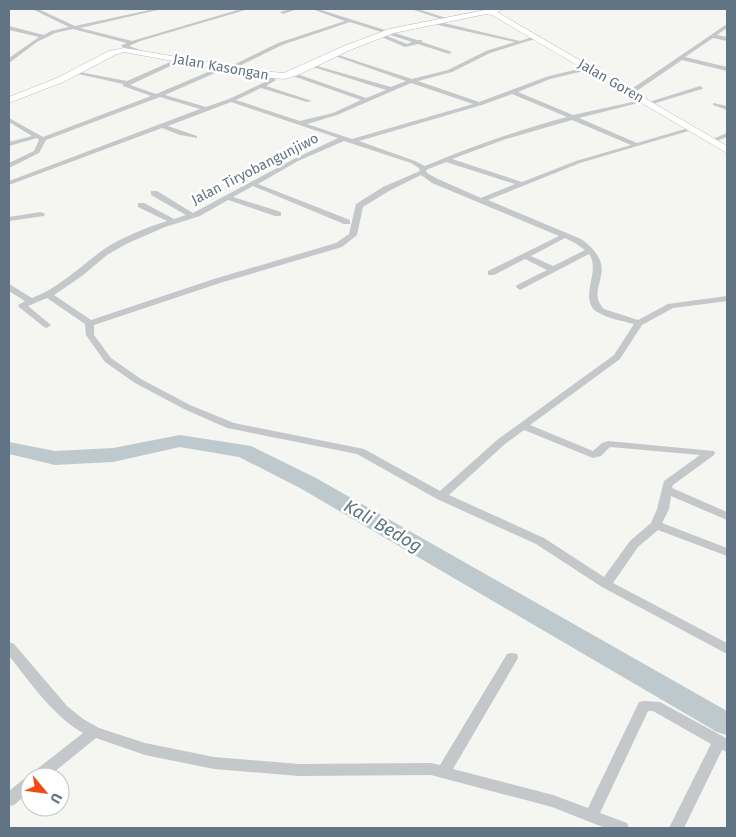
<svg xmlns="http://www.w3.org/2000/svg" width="736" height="837" viewBox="0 0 736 837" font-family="'Fira Sans',sans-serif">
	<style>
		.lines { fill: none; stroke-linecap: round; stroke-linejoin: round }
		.river { fill: #bec9ce; fill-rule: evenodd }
		.secondary-casing { stroke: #b8bdc2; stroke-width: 1 }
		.street { fill: #c4c8cb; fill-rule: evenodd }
		.secondary { fill: #fff; fill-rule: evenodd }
		.labels { text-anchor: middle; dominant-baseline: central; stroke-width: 5; stroke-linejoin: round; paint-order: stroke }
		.far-street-label { font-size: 14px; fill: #617485; stroke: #fff }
		.water-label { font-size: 18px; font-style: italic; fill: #5d7782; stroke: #fff }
	</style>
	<rect width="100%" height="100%" fill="#f5f5f1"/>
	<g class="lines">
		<!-- river -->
		<polygon class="river" points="180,435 251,446 316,478 727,711 727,735 717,732 300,488 239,457 180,447 113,462 55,465 9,454 9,442 55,451 113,448"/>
		<defs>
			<polygon id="secondary" points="490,9 504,9 497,12 727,146 727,153 492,15 486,14 394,33 350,50 298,75 284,79 260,77 124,52 115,55 63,82 9,103 9,97 57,78 109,51 124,48 260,71 284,73 344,46 389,29"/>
		</defs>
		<!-- secondary casing -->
		<use href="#secondary" class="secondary-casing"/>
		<!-- street -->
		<g class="street">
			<polygon points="32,9 38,9 75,26 154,9 162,9 80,28 132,41 241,9 249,9 140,41 129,46 143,51 144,52 141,54 122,47 122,45 127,43 73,29 55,33 37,42 9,63 9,58 39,37 9,30 9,26 44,35 51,31 69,27"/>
			<polygon points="290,9 298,9 283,14 280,12"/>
			<polygon points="312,9 318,9 417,40 422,40 422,42 452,52 449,54 418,44 405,47 377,35 382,34 407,44 412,42 350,22 282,45 231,70 227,70 227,68 278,43 345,21"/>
			<polygon points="411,9 418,9 449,19 444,20"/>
			<path d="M431 20 520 41 538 35 541 37 490 53 452 72 418 81 479 102 546 77 590 66 593 68 592 69 550 79 518 92 573 115 646 99V101L579 118 637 143 692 127 695 129 580 163 488 200 581 239C624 270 583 287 604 309L638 320 668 304 727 296V301L673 308 642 325 620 359 530 425 593 451 602 443 608 441 714 451 715 453 714 455 673 485 672 488 727 512V520L671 496 669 509 662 523 727 548V556L658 530 638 547 613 583 727 643V654L602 587 536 544 437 499 357 454 227 428 184 409 135 383 105 362 86 335 85 324 47 298 28 306 51 325 47 328 44 327 19 307 18 305 25 301 9 291V284L32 298C58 288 78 269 100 252 119 238 145 228 167 221L138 207V203H144L174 219 186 215 151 195V191H157L193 213 294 159 338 138 231 102 168 126 197 136V138L180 135 162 128 9 185V181L200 109 160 97 46 140 39 153 9 168V163L34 151 39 140 37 138 9 146V142L32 136 9 122V118L43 137 151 96 123 86V84L74 73V71L127 81 177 59H181V61L130 85 156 94 220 67H224V69L165 95 206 107 229 99 269 80 263 75 266 73 276 80 266 86 312 101 307 102 261 88 236 100 300 121 333 113 361 100 290 75V73H294L366 98 386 90 310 66V64L391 87 406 81 332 55V53L412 79 448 70 486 51 515 42 429 23ZM411 83 473 104 352 139 307 124 337 115ZM512 94 567 117C518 130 470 147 425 166L415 161 359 141 482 105ZM572 120 631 145 576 161 522 182 452 159 506 139ZM344 141 411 163 419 168 420 171 383 187 356 204 349 234 336 243 214 279 91 320 54 295 82 276 107 255 126 244 165 227 200 216 228 200 275 216H281V212L233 197 253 186 344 224H350V220L258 184 298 161ZM446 162 515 184 481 198 438 179 427 173 426 170ZM421 175 432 183 559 236 488 271V275H494L525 259 547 270 517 285 516 287 520 290 589 254C602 271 576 301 599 313 609 319 623 321 634 324L614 355 497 440 440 491 364 449 234 423 190 405 141 379 111 358 94 335V325L220 283 342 247 357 235 363 207 389 191ZM565 238 575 243 585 250 553 266 531 256ZM524 430 593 458 601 456 610 447 700 455 664 481 657 509 651 523 630 541 604 577 544 538 449 495 505 444Z"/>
			<polygon points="727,24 727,28 717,35 727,37 727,41 713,38 685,57 727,67 727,71 682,60 638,90 636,95 632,95 633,88"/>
			<polygon points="700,86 703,88 702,89 649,105 646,103"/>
			<polygon points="713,103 727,106 727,110 713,105"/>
			<polygon points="727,133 727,137 711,143 708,141"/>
			<polygon points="41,212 45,214 44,216 9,221 9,217"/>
			<path d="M9 642 14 644 67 706 83 719 99 728 145 743 214 757 299 764 431 763 440 765 507 654 512 653 517 654 518 658 453 769 553 795 588 808 639 702 644 701 660 702 724 737 727 739V752L722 750 684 828H669L711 744 653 711H648L600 813 627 823 629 828H605L552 807 431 775 299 776 214 769 145 755 96 738 48 777H30V791L14 805 9 806V791L25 778 30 776 32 773 83 733C52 715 31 683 9 656Z"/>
		</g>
		<!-- secondary -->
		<use href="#secondary" class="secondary"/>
	</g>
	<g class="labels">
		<!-- far-street labels -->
		<g class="far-street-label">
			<text transform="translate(221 67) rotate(10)">Jalan Kasongan</text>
			<text transform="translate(611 81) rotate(30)">Jalan Goren</text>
			<text transform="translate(255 169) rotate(-27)">Jalan Tiryobangunjiwo</text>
		</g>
		<!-- water labels -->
		<g class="water-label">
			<text transform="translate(383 526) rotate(30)">Kali Bedog</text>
		</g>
	</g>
	<!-- border -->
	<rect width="736" height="837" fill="none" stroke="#617485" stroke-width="20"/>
	<!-- north arrow -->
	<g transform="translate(45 792) rotate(119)"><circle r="24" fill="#ffffff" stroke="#c0c7ce"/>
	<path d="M0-4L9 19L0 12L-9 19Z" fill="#f14b15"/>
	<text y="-8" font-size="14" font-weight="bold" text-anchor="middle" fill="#617485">U</text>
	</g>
</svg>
